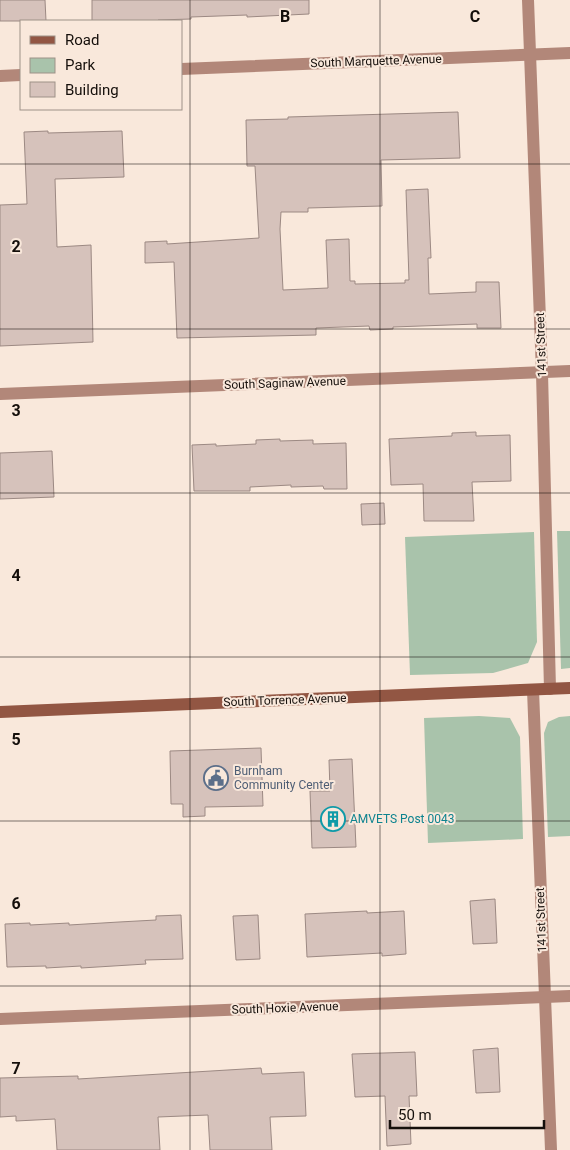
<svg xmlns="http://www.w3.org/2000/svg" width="570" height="1150" viewBox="0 0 570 1150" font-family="Roboto,sans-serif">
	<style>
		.green { fill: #a9c3ab }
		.building { fill: #d6c2bb; stroke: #9c8983 }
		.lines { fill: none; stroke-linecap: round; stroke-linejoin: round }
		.minor { stroke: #b28779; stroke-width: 12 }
		.secondary { stroke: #925643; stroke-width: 12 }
		.grid { fill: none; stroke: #150f0b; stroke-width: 1; stroke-opacity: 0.55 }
		.labels { text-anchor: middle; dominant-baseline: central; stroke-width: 4; stroke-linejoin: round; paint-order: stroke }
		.street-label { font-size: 12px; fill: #150f0b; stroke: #f9e8db }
		.service-label { font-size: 12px; fill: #4e5e75; stroke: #f9e8db; text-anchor: start }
		.culture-label { font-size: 12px; fill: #0d838f; stroke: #f9e8db; text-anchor: start }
		.grid-label { font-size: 16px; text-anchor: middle; font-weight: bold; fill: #150f0b; stroke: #f9e8db; stroke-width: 4; stroke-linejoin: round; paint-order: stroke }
	</style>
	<rect width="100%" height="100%" fill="#f9e8db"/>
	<!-- green -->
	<g class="green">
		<polygon points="557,531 570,531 570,668 561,669"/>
		<polygon points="534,532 537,642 528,663 493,673 410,675 405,537"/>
		<polygon points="479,716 510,718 520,737 523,839 428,843 424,718"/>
		<polygon points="570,716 570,836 548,837 544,733 548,722 559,717"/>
	</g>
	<!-- building -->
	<g class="building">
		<polygon points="0,0 45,0 46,21 0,21"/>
		<polygon points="92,0 309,0 309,14 247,17 247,15 191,17 191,19 158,20 158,21 92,21"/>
		<polygon points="458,112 460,158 381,160 382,206 308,208 308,212 281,212 280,229 283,290 328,288 326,240 349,239 350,281 355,281 355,284 405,283 405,280 409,280 406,190 428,189 431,258 428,258 429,294 476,292 476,282 499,282 501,328 477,328 477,324 393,327 393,329 370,330 369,326 316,328 316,335 177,338 174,262 145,263 145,242 167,241 167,244 259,238 255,166 247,166 246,120 288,119 288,117"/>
		<polygon points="48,131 48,133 122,131 124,177 55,179 57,247 91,245 93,342 0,346 0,205 27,204 24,132"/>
		<polygon points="476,432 476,436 510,435 511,481 472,482 474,521 424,521 423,484 391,485 389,439 452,436 452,433"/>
		<polygon points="280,439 280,441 313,440 313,444 346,443 347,489 324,489 323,486 291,487 291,485 250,487 250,491 194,491 192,445 216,444 216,446 256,444 256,440"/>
		<polygon points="52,451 54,497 0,499 0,453"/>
		<polygon points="384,503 385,524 362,525 361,504"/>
		<polygon points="261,748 263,806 205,807 205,816 183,817 183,804 171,804 170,751"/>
		<polygon points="352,759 356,847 312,848 310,791 330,791 329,760"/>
		<polygon points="495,899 497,943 473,944 470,901"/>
		<polygon points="367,911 367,913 404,911 406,954 382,956 382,953 307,957 305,914"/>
		<polygon points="181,915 183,959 145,960 146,964 81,968 81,966 46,968 46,966 7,967 5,924 30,923 30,925 69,923 69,925 119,922 156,920 156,916"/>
		<polygon points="258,915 260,959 236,960 233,916"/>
		<polygon points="498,1048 500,1092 476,1093 473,1050"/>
		<polygon points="415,1052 417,1096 409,1096 411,1144 387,1146 385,1096 355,1097 352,1054"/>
		<polygon points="261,1068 262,1074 304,1072 306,1116 270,1117 272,1150 210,1150 208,1115 158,1117 160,1150 57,1150 55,1119 16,1121 16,1116 0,1117 0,1078 78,1076 78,1079"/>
	</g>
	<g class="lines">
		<!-- minor -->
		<g class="minor">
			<polyline points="528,0 542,373 550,689"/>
			<polyline points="181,69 570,53"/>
			<polyline points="0,76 21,75"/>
			<polyline points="0,394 570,371"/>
			<polyline points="533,690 551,1150"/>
			<polyline points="0,1019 570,996"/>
		</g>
		<!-- secondary -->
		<polyline class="secondary" points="0,712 570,688"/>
	</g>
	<!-- grid -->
	<path class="grid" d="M190 0V1150M380 0V1150M0 164H570M0 329H570M0 493H570M0 657H570M0 821H570M0 986H570"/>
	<!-- icons -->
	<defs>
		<symbol id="civic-ring" viewBox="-11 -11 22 22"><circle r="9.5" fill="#f9e8db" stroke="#5c6f8a" stroke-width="1.5"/><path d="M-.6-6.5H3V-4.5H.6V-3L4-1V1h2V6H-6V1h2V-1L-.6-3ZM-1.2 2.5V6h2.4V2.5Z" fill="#5c6f8a"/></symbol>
		<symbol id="building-ring" viewBox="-11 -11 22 22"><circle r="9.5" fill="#f9e8db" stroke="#0f9aa8" stroke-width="1.5"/><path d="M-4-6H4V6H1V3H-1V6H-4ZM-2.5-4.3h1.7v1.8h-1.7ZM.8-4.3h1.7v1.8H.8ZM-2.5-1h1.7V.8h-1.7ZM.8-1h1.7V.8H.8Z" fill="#0f9aa8"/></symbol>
	</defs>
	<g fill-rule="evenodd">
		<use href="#civic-ring" x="202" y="764" width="28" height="28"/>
		<use href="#building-ring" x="319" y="805" width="28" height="28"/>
	</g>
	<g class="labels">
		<!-- street labels -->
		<g class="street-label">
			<text transform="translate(376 61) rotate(-2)">South Marquette Avenue</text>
			<text transform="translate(541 345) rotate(-92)">141st Street</text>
			<text transform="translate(285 383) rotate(-2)">South Saginaw Avenue</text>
			<text transform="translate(285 700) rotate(-2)">South Torrence Avenue</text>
			<text transform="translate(541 920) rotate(-92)">141st Street</text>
			<text transform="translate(285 1008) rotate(-2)">South Hoxie Avenue</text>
		</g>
		<!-- service labels -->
		<g class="service-label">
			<text x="234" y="771">Burnham<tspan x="234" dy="14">Community Center</tspan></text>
		</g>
		<!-- culture labels -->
		<g class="culture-label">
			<text x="350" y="819">AMVETS Post 0043</text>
		</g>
	</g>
	<g class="grid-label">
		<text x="285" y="22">B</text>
		<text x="475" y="22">C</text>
		<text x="16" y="252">2</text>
		<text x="16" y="416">3</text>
		<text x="16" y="581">4</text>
		<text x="16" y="745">5</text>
		<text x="16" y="909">6</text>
		<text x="16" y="1074">7</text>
	</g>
	<!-- legend -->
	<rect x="20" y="20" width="162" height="90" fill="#f9e8db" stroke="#9e9188"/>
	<rect x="30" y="36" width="25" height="8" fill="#925643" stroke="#9e9188"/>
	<text x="65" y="45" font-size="15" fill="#150f0b">Road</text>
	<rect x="30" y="58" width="25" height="15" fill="#a9c3ab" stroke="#9e9188"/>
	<text x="65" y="70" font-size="15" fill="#150f0b">Park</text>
	<rect x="30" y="82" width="25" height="15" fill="#d6c2bb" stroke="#9e9188"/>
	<text x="65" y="95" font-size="15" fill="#150f0b">Building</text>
	<!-- scale -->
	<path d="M390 1120v8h154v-8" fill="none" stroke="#150f0b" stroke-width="2.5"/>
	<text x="398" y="1120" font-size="15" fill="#150f0b" stroke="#f9e8db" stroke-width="4" paint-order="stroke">50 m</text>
</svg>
